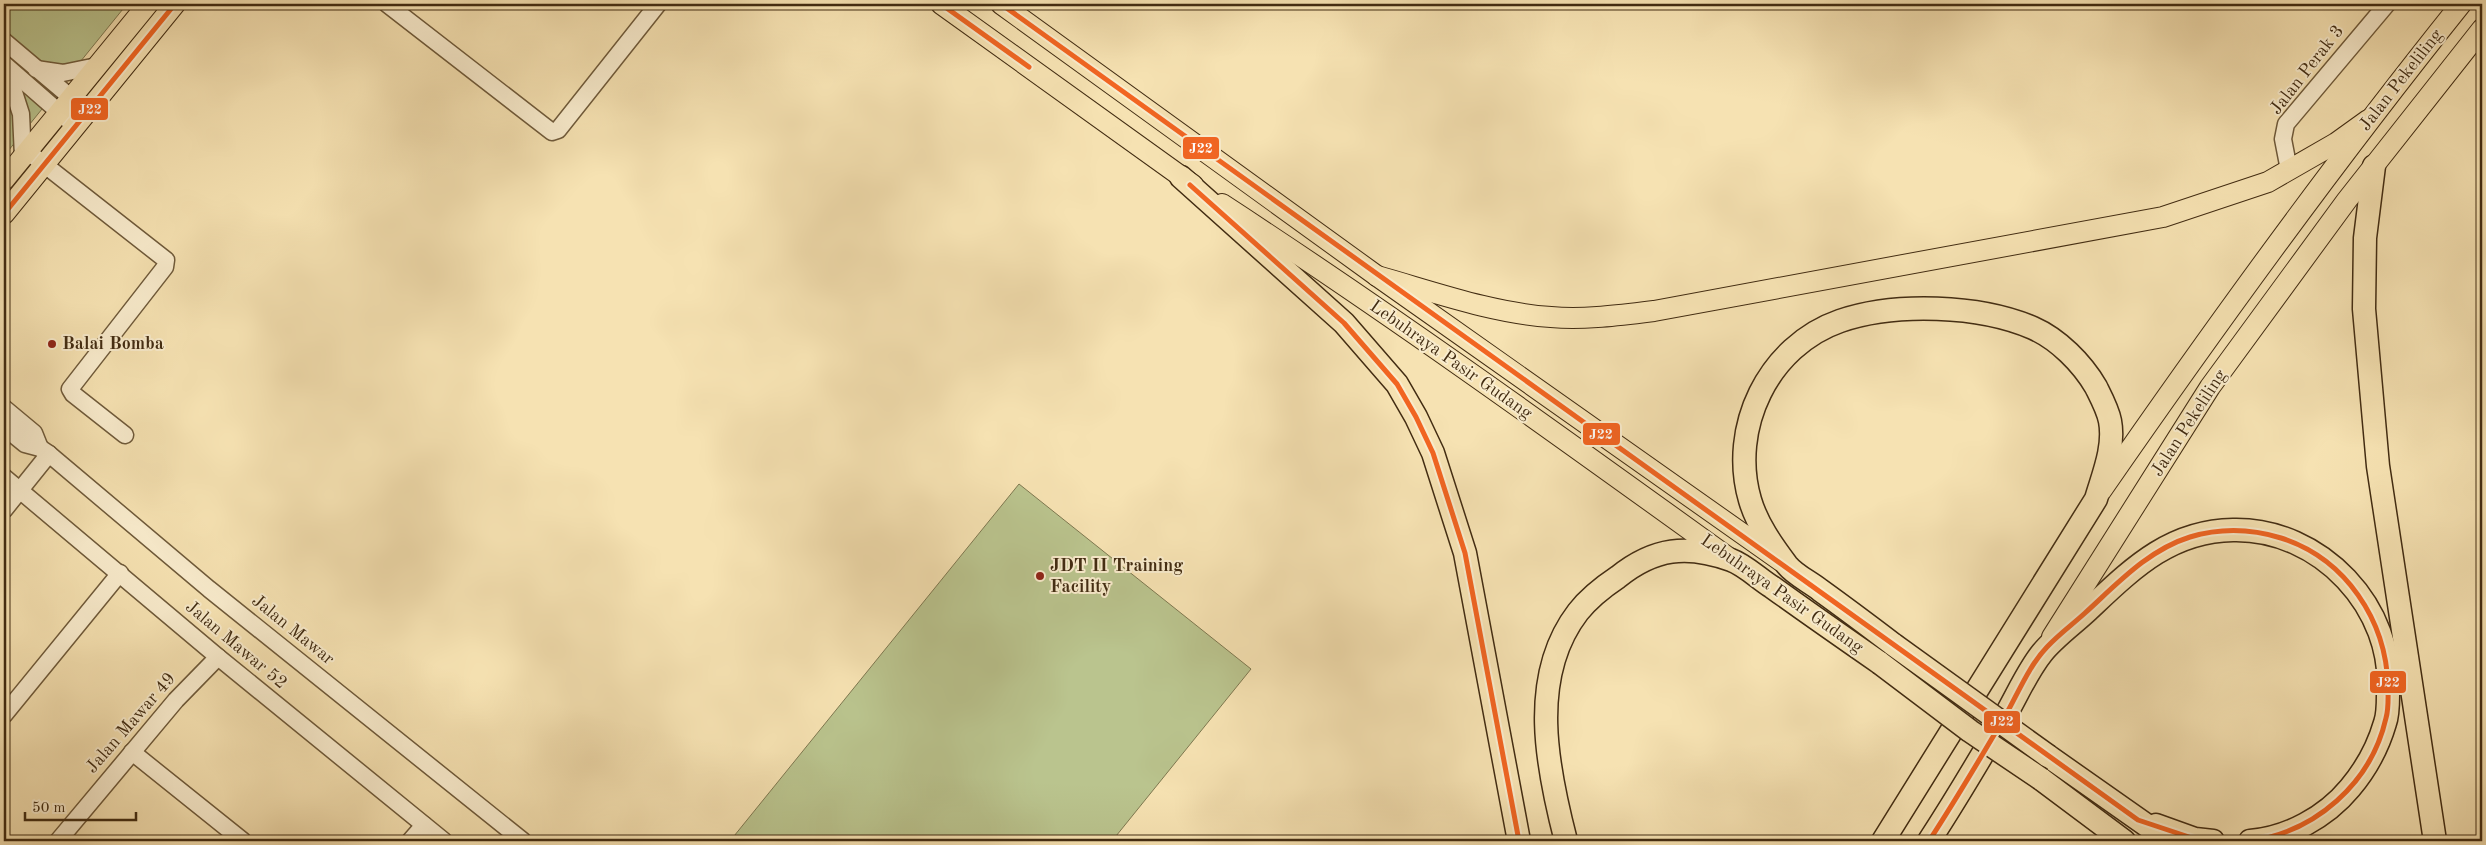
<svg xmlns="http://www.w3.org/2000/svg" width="2486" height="845" viewBox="0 0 2486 845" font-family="'Old Standard TT',serif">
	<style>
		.green { fill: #bac48e; stroke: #7e7850 }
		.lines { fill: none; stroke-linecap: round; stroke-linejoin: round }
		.minor-casing { stroke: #6f5a3a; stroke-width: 19 }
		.major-casing { stroke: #422c12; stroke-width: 22 }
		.highway-casing { stroke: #422c12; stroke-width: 25 }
		.minor { stroke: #f9eccd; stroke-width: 16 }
		.major { stroke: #f6e2b2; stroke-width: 20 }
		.highway { stroke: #f6e2b2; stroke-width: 22 }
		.highway-bridge-casing { stroke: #422c12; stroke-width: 25; stroke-linecap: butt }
		.highway-bridge { stroke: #f6e2b2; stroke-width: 22 }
		.bus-1-casing { stroke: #f9eccd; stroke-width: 9 }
		.bus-1 { stroke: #f26522; stroke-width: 5 }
		.poi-dot { fill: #8f2418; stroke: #f9eccd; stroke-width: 2 }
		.labels { text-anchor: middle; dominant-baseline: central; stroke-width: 4; stroke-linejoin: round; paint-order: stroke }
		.street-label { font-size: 18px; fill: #422c12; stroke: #f9eccd }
		.poi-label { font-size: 18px; font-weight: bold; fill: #422c12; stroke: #f9eccd; text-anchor: start }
		.line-badge { stroke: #f9eccd; stroke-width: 2 }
		.badge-label { font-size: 14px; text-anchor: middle; font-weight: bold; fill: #fff }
	</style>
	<rect width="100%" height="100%" fill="#f6e2b2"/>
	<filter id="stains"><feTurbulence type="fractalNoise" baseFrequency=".004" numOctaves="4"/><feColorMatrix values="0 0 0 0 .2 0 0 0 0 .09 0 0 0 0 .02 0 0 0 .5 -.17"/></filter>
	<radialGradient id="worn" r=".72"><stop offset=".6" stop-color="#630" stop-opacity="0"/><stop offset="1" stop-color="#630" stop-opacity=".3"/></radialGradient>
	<!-- green -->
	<g class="green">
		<polygon points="4,4 127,4 4,156"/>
		<polygon points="1019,484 1251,669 1112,841 730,841"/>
	</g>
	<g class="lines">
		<defs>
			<g id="minor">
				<polyline points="387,4 552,132 558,130 658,4"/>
				<polyline points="4,41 81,106"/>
				<polyline points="4,64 75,126"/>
				<polyline points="6,67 21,114 23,157"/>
				<polyline points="36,69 63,73 97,66"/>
				<polyline points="27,151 166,260 165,267 70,389 73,394 125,435"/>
				<polyline points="2289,170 2283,139 2286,124 2387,4"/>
				<polyline points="4,408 34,433 40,448"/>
				<polyline points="4,427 25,444 40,448 49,454 209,589 523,841"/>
				<polyline points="4,477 218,657 444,841"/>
				<polyline points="4,510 49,454"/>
				<polyline points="4,715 120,573"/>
				<polyline points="132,752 243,841"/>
				<polyline points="58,841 176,700 218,657"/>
				<polyline points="410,841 424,825"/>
			</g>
			<g id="major">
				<polyline points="941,4 1193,185"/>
				<polyline points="1001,4 1377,276 1781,561"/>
				<polyline points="4,180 148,4"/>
				<path d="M1222 204C1394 316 1561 437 1729 558"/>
				<polyline points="4,214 175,4"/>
				<path d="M1377 276C1434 292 1492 313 1551 317 1585 320 1620 315 1654 311L2163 217 2268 182 2336 143 2368 120"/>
				<path d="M2101 491C2216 325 2335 161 2461 4"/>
				<polyline points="2052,637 2210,387 2347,200 2482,29"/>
			</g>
			<g id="highway">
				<polyline points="2374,166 2365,238 2364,309 2378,466 2435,841"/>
				<polyline points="1181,177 1344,323 1397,384 1416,417 1433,453 1465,553 1519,841"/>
				<polyline points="2048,756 2169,841"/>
				<polyline points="2041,779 2124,841"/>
				<polyline points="2156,825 2195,839 2213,841"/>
				<path d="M1566 841C1547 768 1528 677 1578 612 1589 598 1603 587 1618 577 1654 548 1687 544 1731 560 1745 565 1759 579 1772 587 1808 613 1844 638 1880 663"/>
				<path d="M1883 841 2096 499C2103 475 2115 447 2110 421 2108 410 2101 397 2096 387 2082 363 2058 339 2033 328 1980 305 1895 302 1840 321 1768 346 1729 428 1750 500 1757 524 1772 545 1787 565 1795 575 1810 582 1820 590 1845 608 1869 626 1894 645"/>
				<path d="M1929 841C1957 798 1983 754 2009 709 2019 691 2029 669 2042 653 2054 638 2072 625 2086 612 2130 571 2168 531 2233 530 2320 528 2396 608 2388 695 2388 704 2388 715 2385 723 2378 747 2366 769 2350 788 2326 817 2288 838 2250 841"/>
			</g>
		</defs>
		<!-- minor casing -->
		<use href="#minor" class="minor-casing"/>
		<!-- major casing -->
		<use href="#major" class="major-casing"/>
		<!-- highway casing -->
		<use href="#highway" class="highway-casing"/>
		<!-- minor -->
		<use href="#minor" class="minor"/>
		<!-- major -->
		<use href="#major" class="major"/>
		<!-- highway -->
		<use href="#highway" class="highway"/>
		<defs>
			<g id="highway-bridge">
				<polyline points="1894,645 2048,756"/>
				<polyline points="1880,663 1970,731 2041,779"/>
			</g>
		</defs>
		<!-- highway-bridge casing -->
		<use href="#highway-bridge" class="highway-bridge-casing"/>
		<!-- highway-bridge -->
		<use href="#highway-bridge" class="highway-bridge"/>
		<defs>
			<g id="bus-1">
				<polyline points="941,4 1029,67"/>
				<path d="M1001 4C1379 277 1760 546 2138 820L2195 839 2213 841"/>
				<polyline points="1190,185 1344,323 1397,384 1416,417 1433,453 1465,553 1519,841"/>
				<polyline points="4,214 175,4"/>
				<path d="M1929 841C1955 801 1980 759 2004 718 2018 694 2028 667 2047 647 2059 634 2073 624 2085 613 2117 584 2148 550 2190 537 2220 528 2252 529 2281 538 2346 559 2386 620 2388 686 2388 697 2389 708 2386 718 2371 784 2315 832 2250 841"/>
			</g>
		</defs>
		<!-- bus-1 casing -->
		<use href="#bus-1" class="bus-1-casing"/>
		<!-- bus-1 -->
		<use href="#bus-1" class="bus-1"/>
	</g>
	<!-- markers -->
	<g class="poi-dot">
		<circle cx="52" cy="344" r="5"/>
		<circle cx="1040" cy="576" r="5"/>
	</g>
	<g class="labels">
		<!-- street labels -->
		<g class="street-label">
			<text transform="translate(2307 70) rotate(-52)">Jalan Perak 3</text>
			<text transform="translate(2401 80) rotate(-52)">Jalan Pekeliling</text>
			<text transform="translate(1451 360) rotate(35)">Lebuhraya Pasir Gudang</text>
			<text transform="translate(2189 423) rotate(-57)">Jalan Pekeliling</text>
			<text transform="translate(1782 594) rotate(35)">Lebuhraya Pasir Gudang</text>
			<text transform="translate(293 630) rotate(39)">Jalan Mawar</text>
			<text transform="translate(236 645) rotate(40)">Jalan Mawar 52</text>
			<text transform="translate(131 723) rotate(-49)">Jalan Mawar 49</text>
		</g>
		<!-- poi labels -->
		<g class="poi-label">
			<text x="62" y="344">Balai Bomba</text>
			<text x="1050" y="566">JDT II Training<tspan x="1050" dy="21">Facility</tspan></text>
		</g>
	</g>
	<g class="line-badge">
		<rect x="70" y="97" width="39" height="24" rx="5" fill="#f26522"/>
		<rect x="1182" y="136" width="38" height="24" rx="5" fill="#f26522"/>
		<rect x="1582" y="422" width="39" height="24" rx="5" fill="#f26522"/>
		<rect x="2369" y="670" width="38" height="24" rx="5" fill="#f26522"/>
		<rect x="1983" y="710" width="38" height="24" rx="5" fill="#f26522"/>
	</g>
	<g class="badge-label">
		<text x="90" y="114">J22</text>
		<text x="1201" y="153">J22</text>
		<text x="1601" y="439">J22</text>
		<text x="2388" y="687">J22</text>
		<text x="2002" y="726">J22</text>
	</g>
	<!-- margin -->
	<rect width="2486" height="845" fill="none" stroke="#f6e2b2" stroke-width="20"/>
	<rect x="5" y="5" width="2476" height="835" fill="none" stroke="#422c12" stroke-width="2.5"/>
	<rect x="10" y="10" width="2466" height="825" fill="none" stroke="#422c12"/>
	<!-- scale -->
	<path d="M25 812v8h111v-8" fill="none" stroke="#422c12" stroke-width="2.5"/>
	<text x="32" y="812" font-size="15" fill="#422c12" stroke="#f9eccd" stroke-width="4" paint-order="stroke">50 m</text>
	<rect width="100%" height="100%" filter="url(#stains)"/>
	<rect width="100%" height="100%" fill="url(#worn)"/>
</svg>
